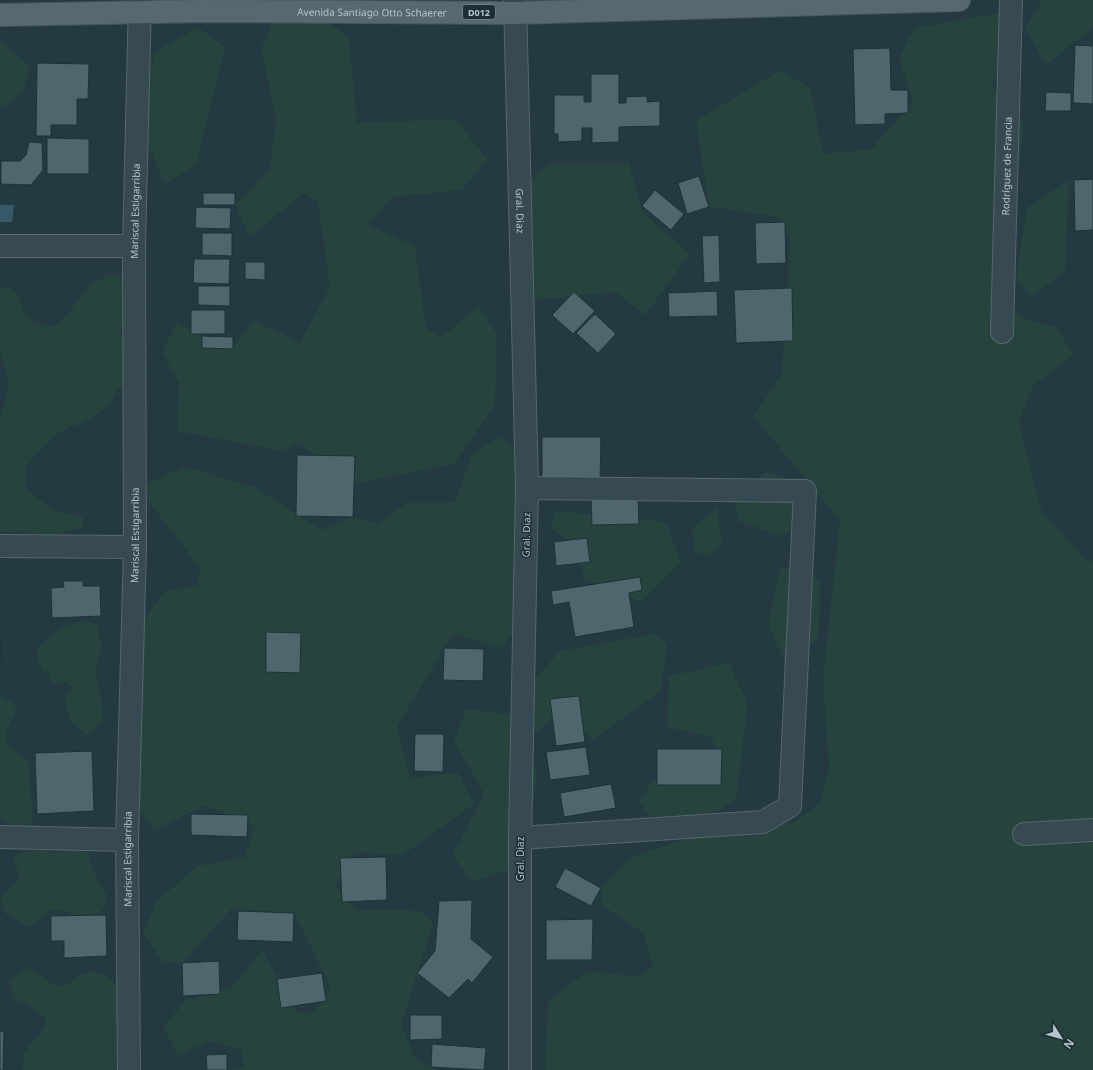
<svg xmlns="http://www.w3.org/2000/svg" width="1093" height="1070" viewBox="0 0 1093 1070" font-family="'Noto Sans',sans-serif">
	<style>
		.green { fill: #26433e }
		.water { fill: #375a6a }
		.building { fill: #4f666f; stroke: #1f3138 }
		.lines { fill: none; stroke-linecap: round; stroke-linejoin: round }
		.minor-casing { stroke: #56676f; stroke-width: 24 }
		.major-casing { stroke: #45565d; stroke-width: 24 }
		.minor { stroke: #384a51; stroke-width: 22 }
		.major { stroke: #566971; stroke-width: 22 }
		.labels { text-anchor: middle; dominant-baseline: central; stroke-width: 3; stroke-linejoin: round; paint-order: stroke }
		.shield { fill: #1d2f36; stroke: #87979f; stroke-width: 1 }
		.shield-label { font-size: 9px; font-weight: bold; fill: #b5c4cc }
		.street-label { font-size: 10px; fill: #b5c4cc; stroke: #1d2f36 }
	</style>
	<rect width="100%" height="100%" fill="#243942"/>
	<!-- green -->
	<g class="green">
		<polygon points="1042,0 1093,0 1093,28 1046,65 1025,28"/>
		<polygon points="1000,13 1020,40 991,85 1024,123 1002,293 1023,319 1057,327 1073,355 1032,387 1019,423 1042,512 1088,562 1093,560 1093,1070 545,1070 548,1001 588,971 639,977 653,966 643,933 602,905 601,888 633,856 746,820 792,824 819,804 829,769 823,678 840,520 753,416 782,374 790,240 776,216 709,207 696,121 781,70 810,88 823,154 871,149 913,103 899,57 915,28"/>
		<polygon points="321,17 349,38 357,123 455,119 487,159 462,190 392,197 368,225 415,246 426,329 441,337 479,306 497,334 495,405 454,464 351,484 299,443 282,451 177,431 179,383 162,353 176,323 233,348 253,320 300,342 330,287 318,203 304,193 250,237 235,205 270,169 276,118 261,49 274,20"/>
		<polygon points="198,27 225,47 196,165 165,184 138,120 155,52"/>
		<path d="M0 40 29 66C29 83 18 102 0 107Z"/>
		<polygon points="549,163 629,163 642,212 690,254 645,315 615,292 522,301 511,199"/>
		<polygon points="1069,180 1065,271 1030,298 1016,276 1027,208"/>
		<path d="M108 275H120L129 288 126 318 119 331 123 339 138 352 148 369C138 382 136 387 119 388L109 406 83 423 70 427 56 435 38 452 26 467 25 487C44 505 55 513 82 516L84 527 50 537H39L24 531H0V419L7 393 8 378 0 353V290L8 287 18 294 24 311 32 322 43 325 55 326 67 315 89 285Z"/>
		<polygon points="498,437 526,453 514,550 525,618 501,648 453,634 397,727 411,778 458,773 474,804 403,855 355,852 335,886 356,910 422,911 433,924 401,1025 415,1059 436,1070 227,1070 243,1068 242,1050 209,1041 178,1056 163,1026 187,1000 232,987 262,950 297,1012 313,1013 331,988 294,913 231,909 182,963 163,962 143,933 157,901 197,866 245,857 254,827 206,805 154,830 134,803 142,622 165,591 198,586 200,568 138,488 184,467 255,487 321,530 353,517 378,524 406,503 455,503 471,456"/>
		<polygon points="766,472 791,480 806,523 781,536 739,521 734,495"/>
		<polygon points="717,508 722,542 712,556 695,552 692,528"/>
		<polygon points="556,511 666,522 681,563 641,602 584,579 579,546 550,528"/>
		<polygon points="807,563 820,583 819,638 786,666 768,624 780,569"/>
		<path d="M89 621 97 625 102 649 95 670 100 691 103 719 89 736C71 724 68 720 65 699L72 687 66 682 59 684 52 683 48 674 42 670 36 651C49 634 67 622 89 621Z"/>
		<polygon points="654,634 667,645 661,691 594,739 575,729 576,701 536,732 522,719 530,684 560,651"/>
		<polygon points="729,663 748,703 736,800 713,814 650,816 639,801 654,779 697,776 718,751 711,737 667,727 669,676"/>
		<path d="M0 696 13 703 17 710 7 728V745L30 763C26 784 37 806 31 827L14 829 0 818Z"/>
		<polygon points="466,709 511,715 537,774 529,831 506,871 471,882 453,855 484,794 454,741"/>
		<path d="M44 848 55 852 79 849 89 854C91 869 99 884 108 897L103 909 91 922 81 920 67 912 52 910 40 918 32 927C21 925 16 917 5 914L0 898 18 881 19 874 12 858 20 853Z"/>
		<polygon points="26,968 37,973 57,987 69,983 80,975 91,971 104,975 113,981 120,991 123,1048 117,1070 22,1070 25,1064 22,1055 45,1027 45,1018 30,1006 13,998 10,980"/>
	</g>
	<!-- water -->
	<polygon class="water" points="0,205 14,205 12,222 0,222"/>
	<!-- building -->
	<g class="building">
		<polygon points="1075,45 1093,46 1093,104 1073,103"/>
		<polygon points="890,48 891,90 908,90 908,113 885,114 885,124 855,125 853,49"/>
		<polygon points="37,63 89,64 88,99 77,99 77,125 51,125 51,136 36,136"/>
		<polygon points="591,74 619,74 619,103 626,103 626,97 647,96 647,102 660,101 660,126 619,127 619,142 592,143 592,128 582,128 582,141 558,142 558,134 554,134 554,95 584,95 584,102 591,102"/>
		<polygon points="1046,92 1071,93 1071,111 1045,111"/>
		<polygon points="47,138 89,139 89,174 47,174"/>
		<polygon points="29,142 42,143 43,170 31,185 1,184 1,161 20,161 26,155"/>
		<polygon points="699,176 709,207 687,214 678,183"/>
		<polygon points="1093,179 1093,230 1075,231 1074,180"/>
		<polygon points="655,190 684,214 671,230 642,206"/>
		<rect x="203" y="193" width="32" height="12"/>
		<polygon points="196,207 231,208 230,229 195,228"/>
		<polygon points="785,222 786,263 756,264 755,223"/>
		<polygon points="202,233 232,233 232,256 202,255"/>
		<polygon points="719,235 720,282 704,283 702,236"/>
		<polygon points="194,259 230,259 229,284 193,283"/>
		<polygon points="245,262 265,262 265,280 245,279"/>
		<polygon points="198,286 230,286 230,306 198,305"/>
		<polygon points="792,288 793,341 736,343 734,290"/>
		<polygon points="717,291 718,316 669,317 668,293"/>
		<polygon points="574,292 595,311 573,334 552,315"/>
		<rect x="191" y="310" width="34" height="24"/>
		<polygon points="595,314 616,334 598,353 576,333"/>
		<polygon points="202,336 233,337 233,349 202,348"/>
		<polygon points="542,437 601,437 600,480 542,480"/>
		<polygon points="297,455 355,456 353,517 296,516"/>
		<polygon points="638,498 639,524 592,525 591,499"/>
		<polygon points="587,538 590,562 556,566 554,542"/>
		<polygon points="640,577 642,590 629,593 634,627 575,637 569,602 553,605 551,591"/>
		<polygon points="63,581 83,581 83,586 100,586 101,616 52,618 51,588 64,587"/>
		<polygon points="266,632 301,633 300,673 266,672"/>
		<polygon points="0,638 1,666 0,666"/>
		<polygon points="444,648 484,649 483,681 443,680"/>
		<polygon points="579,696 585,742 556,746 550,699"/>
		<polygon points="415,734 444,734 443,772 414,771"/>
		<polygon points="586,747 590,775 550,780 546,752"/>
		<polygon points="657,749 722,749 721,785 657,785"/>
		<polygon points="92,751 94,811 37,814 35,753"/>
		<polygon points="611,784 616,808 564,817 560,793"/>
		<polygon points="191,814 248,815 247,837 191,835"/>
		<polygon points="386,857 387,900 342,902 340,858"/>
		<polygon points="565,868 601,888 591,906 555,887"/>
		<polygon points="472,900 471,939 493,957 472,983 468,979 449,998 417,973 435,951 439,901"/>
		<polygon points="238,911 294,913 293,942 237,940"/>
		<polygon points="106,915 107,956 64,958 64,941 51,941 51,916"/>
		<polygon points="593,919 592,960 546,960 546,920"/>
		<polygon points="219,961 220,994 183,996 182,963"/>
		<polygon points="322,973 326,1001 281,1008 277,979"/>
		<polygon points="410,1015 442,1015 442,1039 410,1040"/>
		<polygon points="0,1031 4,1031 3,1070 0,1070"/>
		<polygon points="432,1044 486,1048 484,1070 431,1067"/>
		<polygon points="227,1054 227,1070 207,1070 206,1055"/>
	</g>
	<g class="lines">
		<defs>
			<g id="minor">
				<path id="s1" d="M515 0 527 488 520 838V1070"/>
				<polyline points="0,246 134,246"/>
				<path id="s2" d="M1002 332 1011 0"/>
				<polyline points="0,546 135,547"/>
				<polyline points="1024,834 1093,830"/>
				<polyline points="0,837 127,840"/>
				<polyline points="520,838 763,822 790,806 805,491 527,488"/>
				<path id="s3" d="M129 1070 127 840 135 547 134 246 140 0"/>
			</g>
			<g id="major">
				<path id="s4" d="M0 15 203 11 515 13 959 0"/>
			</g>
		</defs>
		<!-- minor casing -->
		<use href="#minor" class="minor-casing"/>
		<!-- major casing -->
		<use href="#major" class="major-casing"/>
		<!-- minor -->
		<use href="#minor" class="minor"/>
		<!-- major -->
		<use href="#major" class="major"/>
	</g>
	<g class="labels">
		<!-- shield labels -->
		<rect class="shield" x="463" y="5" width="32" height="14" rx="3"/>
		<g class="shield-label">
			<text x="479" y="12">D012</text>
		</g>
		<!-- street labels -->
		<g class="street-label">
			<text stroke="none"><textPath href="#s4" startOffset="372">Avenida Santiago Otto Schaerer</textPath></text>
			<text stroke="none"><textPath href="#s2" startOffset="166">Rodríguez de Francia</textPath></text>
			<text stroke="none"><textPath href="#s3" startOffset="859">Mariscal Estigarribia</textPath></text>
			<text stroke="none"><textPath href="#s1" startOffset="211">Gral. Diaz</textPath></text>
			<text stroke="none"><textPath href="#s3" startOffset="535">Mariscal Estigarribia</textPath></text>
			<text transform="translate(526 535) rotate(-89)">Gral. Diaz</text>
			<text stroke="none"><textPath href="#s3" startOffset="211">Mariscal Estigarribia</textPath></text>
			<text transform="translate(520 859) rotate(-90)">Gral. Diaz</text>
		</g>
	</g>
	<!-- north arrow -->
	<g transform="translate(1061 1038) rotate(127)" stroke="#1d2f36" stroke-width="3" paint-order="stroke">
	<path d="M0-3L7 15L0 10L-7 15Z" fill="#b5c4cc"/>
	<text y="-6" font-size="11" font-weight="bold" text-anchor="middle" fill="#b5c4cc">N</text>
	</g>
</svg>
